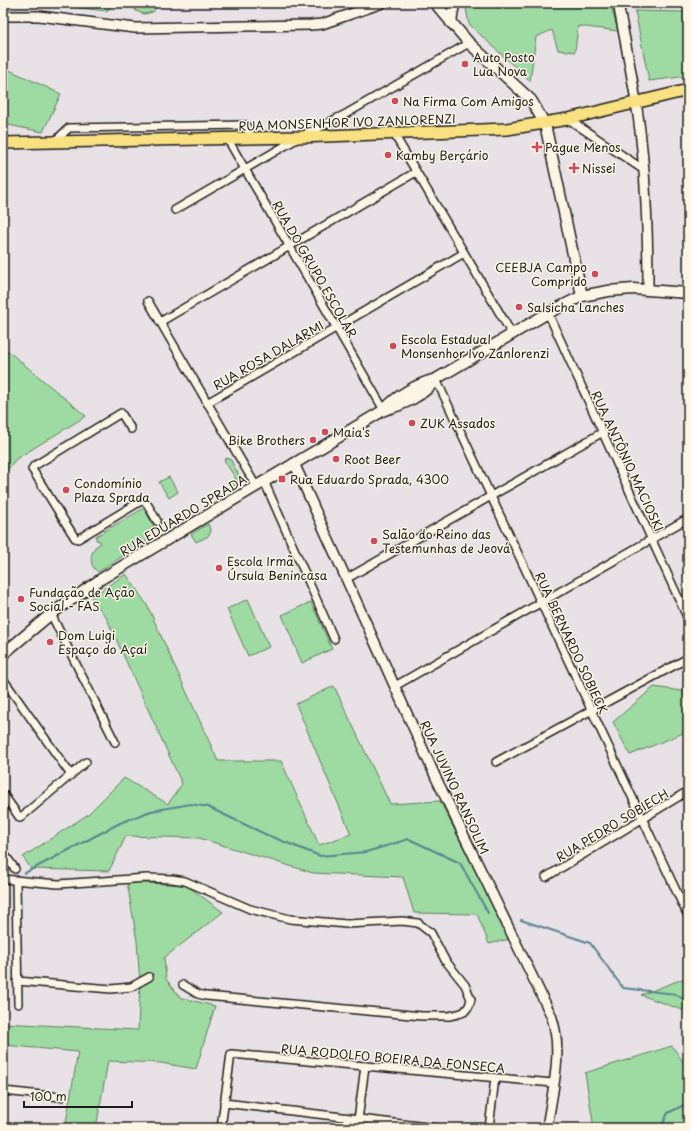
<svg xmlns="http://www.w3.org/2000/svg" width="691" height="1131" viewBox="0 0 691 1131" font-family="'Playpen Sans',sans-serif">
	<style>
		.green { fill: #9edba2; stroke: #5d7c5f }
		.lines { fill: none; stroke-linecap: round; stroke-linejoin: round }
		.stream { stroke: #578391; stroke-width: 2 }
		.minor-casing { stroke: #1c1c1c; stroke-width: 10 }
		.tertiary-casing { stroke: #1c1c1c; stroke-width: 12 }
		.secondary-casing { stroke: #1c1c1c; stroke-width: 13 }
		.primary-casing { stroke: #1c1c1c; stroke-width: 14 }
		.minor { stroke: #fcf5e5; stroke-width: 7 }
		.tertiary { stroke: #fcf5e5; stroke-width: 9 }
		.secondary { stroke: #fcf5e5; stroke-width: 10 }
		.primary { stroke: #f9e181; stroke-width: 11 }
		.poi-dot { fill: #d1495b; stroke: #fcf5e5; stroke-width: 1.5 }
		.labels { text-anchor: middle; dominant-baseline: central; stroke-width: 3; stroke-linejoin: round; paint-order: stroke }
		.poi-label { font-size: 12px; fill: #1c1c1c; stroke: #fcf5e5; text-anchor: start }
		.street-label { font-size: 12px; fill: #1c1c1c; stroke: #fcf5e5 }
	</style>
	<rect width="100%" height="100%" fill="#e8e2e6"/>
	<filter id="ink" filterUnits="userSpaceOnUse"><feTurbulence type="fractalNoise" baseFrequency=".025" numOctaves="2"/><feDisplacementMap in="SourceGraphic" scale="8" xChannelSelector="R" yChannelSelector="G"/><feConvolveMatrix kernelMatrix="1 2 1 2 8 2 1 2 1" color-interpolation-filters="sRGB"/></filter>
	<g filter="url(#ink)">
		<!-- green -->
		<g class="green">
			<polygon points="62,3 113,3 107,11 51,5"/>
			<polygon points="132,3 158,3 153,12 144,14 136,11"/>
			<polygon points="465,3 610,3 618,31 578,26 575,52 558,50 552,30 536,37 530,81 469,24"/>
			<polygon points="635,11 688,12 688,76 649,81"/>
			<polygon points="3,67 61,94 43,132 3,124"/>
			<polygon points="3,347 86,416 16,459 3,475"/>
			<polygon points="227,458 230,459 241,479 232,489 231,483 236,479 224,460"/>
			<polygon points="169,477 178,492 169,498 159,482"/>
			<path d="M144 508 154 527 149 531 151 538 98 572C89 565 90 556 95 547L100 544V541L96 540V536Z"/>
			<polygon points="208,524 211,532 207,537 196,542 191,534"/>
			<polygon points="126,574 147,605 218,761 281,761 319,845 351,834 296,704 334,686 390,804 440,801 510,939 489,944 477,914 414,913 403,877 313,873 199,838 126,836 109,871 31,869 23,857 87,815 124,778 168,804 182,784 106,617 91,597"/>
			<polygon points="248,599 269,647 248,656 227,609"/>
			<polygon points="311,602 332,649 302,663 282,615"/>
			<polygon points="654,687 688,692 688,731 630,755 613,722"/>
			<polygon points="127,882 186,885 223,912 164,958 166,979 181,998 215,1006 196,1069 161,1063 108,1061 96,1128 65,1128 78,1052 3,1045 3,1023 138,1030 140,984 137,941"/>
			<polygon points="685,978 688,979 688,1012 641,995"/>
			<polygon points="672,1046 684,1063 688,1062 688,1128 594,1128 585,1073"/>
		</g>
		<g class="lines">
			<!-- stream -->
			<g class="stream">
				<polyline points="25,873 120,823 151,811 191,804 208,807 267,835 320,856 366,852 409,839 460,863 488,913"/>
				<polyline points="521,920 590,943 623,988 675,994 688,1002"/>
				<polyline points="661,1128 668,1113 688,1103"/>
			</g>
			<defs>
				<g id="minor">
					<polyline points="568,119 644,170"/>
					<polyline points="394,134 512,334"/>
					<polyline points="227,138 384,410"/>
					<polyline points="55,141 69,128 246,125 252,138"/>
					<polyline points="175,210 300,137 344,115 469,43"/>
					<polyline points="148,301 256,486"/>
					<polyline points="548,313 688,619"/>
					<polyline points="160,322 416,172"/>
					<polyline points="436,379 688,916"/>
					<polyline points="207,403 464,253"/>
					<polyline points="131,429 121,413 34,466 32,469 75,538 78,539 141,501 146,502 157,521"/>
					<polyline points="264,481 334,639"/>
					<polyline points="346,579 603,432"/>
					<polyline points="51,614 115,742"/>
					<polyline points="3,679 71,775"/>
					<polyline points="395,686 685,520"/>
					<polyline points="496,762 688,658"/>
					<polyline points="3,794 20,818 86,762"/>
					<polyline points="3,852 15,869"/>
					<polyline points="546,877 688,791"/>
					<polyline points="3,879 58,884 147,878 172,879 185,881 250,909 290,919 347,924 402,921 418,923 431,933 445,960 465,985 471,999 469,1006 464,1012 458,1014 449,1016 422,1016 206,996 198,994 183,985"/>
					<polyline points="16,881 18,1004"/>
					<polyline points="17,981 111,989 131,987 149,977"/>
					<polyline points="3,1091 61,1097"/>
					<polyline points="224,1103 436,1128"/>
					<polyline points="221,1128 231,1054 553,1083"/>
					<polyline points="357,1128 365,1066"/>
					<polyline points="489,1128 495,1078"/>
				</g>
				<g id="tertiary">
					<path d="M618 3C624 36 631 69 636 102 646 164 648 227 648 290"/>
					<polyline points="3,16 39,16 135,28 311,25 322,24 382,3"/>
					<path d="M294 463 436 778 551 1015C564 1050 552 1092 547 1128"/>
				</g>
				<g id="secondary">
					<polyline points="435,3 469,43 531,100 545,124 582,296"/>
					<polyline points="451,23 454,3"/>
					<path d="M384 410C403 405 425 395 436 379"/>
					<path d="M3 654 51 614 101 579 384 410C397 395 417 384 436 379L548 313 582 296 608 291 633 289 688 293"/>
				</g>
				<polyline id="primary" points="3,143 300,137 507,129 568,119 688,90"/>
			</defs>
			<!-- minor casing -->
			<use href="#minor" class="minor-casing"/>
			<!-- tertiary casing -->
			<use href="#tertiary" class="tertiary-casing"/>
			<!-- secondary casing -->
			<use href="#secondary" class="secondary-casing"/>
			<!-- primary casing -->
			<use href="#primary" class="primary-casing"/>
			<!-- minor -->
			<use href="#minor" class="minor"/>
			<!-- tertiary -->
			<use href="#tertiary" class="tertiary"/>
			<!-- secondary -->
			<use href="#secondary" class="secondary"/>
			<!-- primary -->
			<use href="#primary" class="primary"/>
		</g>
	</g>
	<!-- markers -->
	<g class="poi-dot">
		<circle cx="465" cy="64" r="4"/>
		<circle cx="395" cy="101" r="4"/>
		<path d="M535 141h4v4h4v4h-4v4h-4v-4h-4v-4h4z"/>
		<circle cx="388" cy="155" r="4"/>
		<path d="M572 162h4v4h4v4h-4v4h-4v-4h-4v-4h4z"/>
		<circle cx="595" cy="274" r="4"/>
		<circle cx="519" cy="307" r="4"/>
		<circle cx="393" cy="346" r="4"/>
		<circle cx="412" cy="423" r="4"/>
		<circle cx="325" cy="432" r="4"/>
		<circle cx="313" cy="440" r="4"/>
		<circle cx="336" cy="459" r="4"/>
		<rect x="278" y="475" width="8" height="8" rx="2"/>
		<circle cx="66" cy="490" r="4"/>
		<circle cx="374" cy="541" r="4"/>
		<circle cx="219" cy="568" r="4"/>
		<circle cx="21" cy="599" r="4"/>
		<circle cx="50" cy="642" r="4"/>
	</g>
	<g class="labels">
		<!-- poi labels -->
		<g class="poi-label">
			<text x="473" y="57">Auto Posto<tspan x="473" dy="14">Lua Nova</tspan></text>
			<text x="403" y="101">Na Firma Com Amigos</text>
			<text x="545" y="147">Pague Menos</text>
			<text x="396" y="155">Kamby Berçário</text>
			<text x="582" y="168">Nissei</text>
			<text x="587" y="267" text-anchor="end">CEEBJA Campo<tspan x="587" dy="14">Comprido</tspan></text>
			<text x="527" y="307">Salsicha Lanches</text>
			<text x="401" y="339">Escola Estadual<tspan x="401" dy="14">Monsenhor Ivo Zanlorenzi</tspan></text>
			<text x="420" y="423">ZUK Assados</text>
			<text x="333" y="432">Maia's</text>
			<text x="305" y="440" text-anchor="end">Bike Brothers</text>
			<text x="344" y="459">Root Beer</text>
			<text x="290" y="479">Rua Eduardo Sprada, 4300</text>
			<text x="74" y="483">Condomínio<tspan x="74" dy="14">Plaza Sprada</tspan></text>
			<text x="382" y="534">Salão do Reino das<tspan x="382" dy="14">Testemunhas de Jeová</tspan></text>
			<text x="227" y="561">Escola Irmã<tspan x="227" dy="14">Úrsula Benincasa</tspan></text>
			<text x="29" y="592">Fundação de Ação<tspan x="29" dy="14">Social - FAS</tspan></text>
			<text x="58" y="635">Dom Luigi<tspan x="58" dy="14">Espaço do Açaí</tspan></text>
		</g>
		<!-- street labels -->
		<g class="street-label">
			<text transform="translate(347 122) rotate(-2)">RUA MONSENHOR IVO ZANLORENZI</text>
			<text transform="translate(315 269) rotate(60)">RUA DO GRUPO ESCOLAR</text>
			<text transform="translate(268 355) rotate(-30)">RUA ROSA DALARMI</text>
			<text transform="translate(628 461) rotate(65)">RUA ANTÔNIO MACIOSKI</text>
			<text transform="translate(183 515) rotate(-31)">RUA EDUARDO SPRADA</text>
			<text transform="translate(572 643) rotate(65)">RUA BERNARDO SOBIECK</text>
			<text transform="translate(455 787) rotate(65)">RUA JUVINO RANSOLIM</text>
			<text transform="translate(612 825) rotate(-31)">RUA PEDRO SOBIECH</text>
			<text transform="translate(393 1058) rotate(5)">RUA RODOLFO BOEIRA DA FONSECA</text>
		</g>
	</g>
	<!-- margin -->
	<rect width="691" height="1131" fill="none" stroke="#fcf5e5" stroke-width="16"/>
	<rect x="8" y="8" width="675" height="1115" fill="none" stroke="#1c1c1c" stroke-width="1.5" filter="url(#ink)"/>
	<!-- scale -->
	<path d="M24 1101v6h108v-6" fill="none" stroke="#1c1c1c" stroke-width="2"/>
	<text x="30" y="1101" font-size="12" fill="#1c1c1c" stroke="#fcf5e5" stroke-width="3" paint-order="stroke">100 m</text>
</svg>
